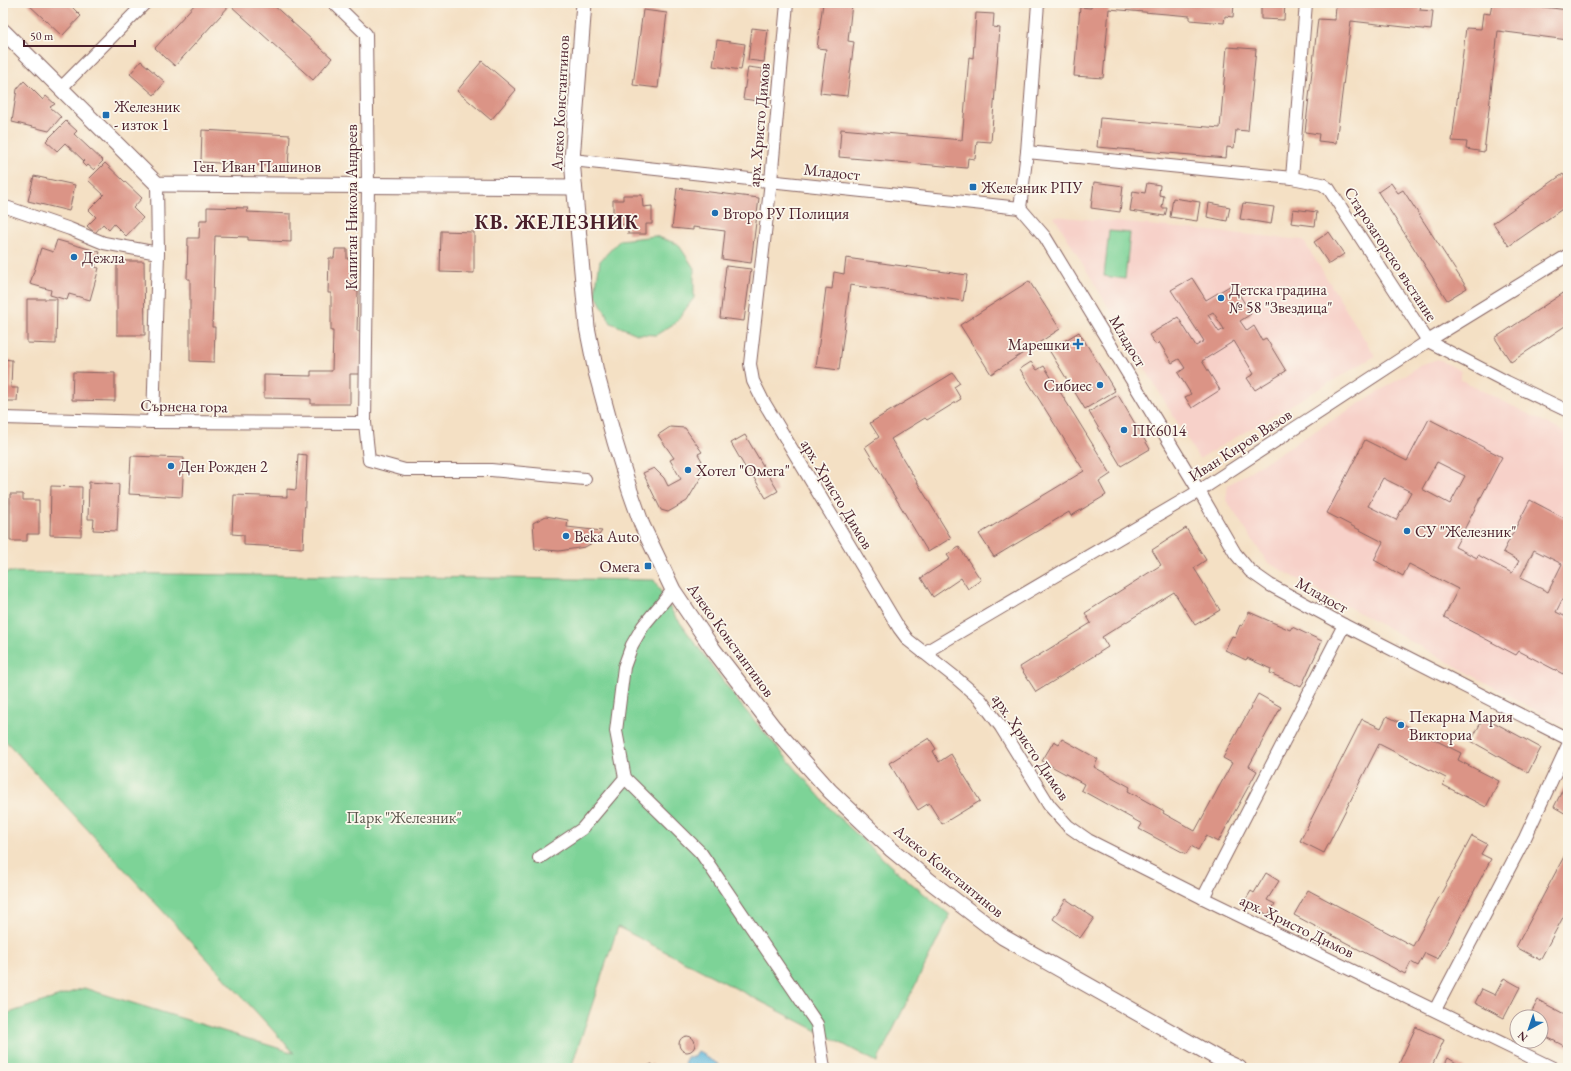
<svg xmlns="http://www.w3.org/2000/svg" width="1571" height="1071" viewBox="0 0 1571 1071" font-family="'EB Garamond',serif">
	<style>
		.built { fill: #f7d1c9 }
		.green { fill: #7dd397; stroke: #647961 }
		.water { fill: #5fb8dc; stroke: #546c84 }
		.building { fill: #db9486; fill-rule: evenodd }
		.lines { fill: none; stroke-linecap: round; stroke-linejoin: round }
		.minor-casing { stroke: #866361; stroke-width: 14 }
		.tertiary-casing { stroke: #866361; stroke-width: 17 }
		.minor { stroke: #fff; stroke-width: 12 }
		.tertiary { stroke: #fff; stroke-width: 15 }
		.poi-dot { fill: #1f6fb2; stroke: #fbf7ec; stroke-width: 1.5 }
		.labels { text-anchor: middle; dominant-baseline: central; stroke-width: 3.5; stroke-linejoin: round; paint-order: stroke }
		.street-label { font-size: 16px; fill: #4a1f2b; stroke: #fbf7ec }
		.poi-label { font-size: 16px; fill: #4a1f2b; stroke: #fbf7ec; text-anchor: start }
		.park-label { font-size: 16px; fill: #59554b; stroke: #fbf7ec }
		.district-label { font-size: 20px; font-weight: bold; letter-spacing: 1px; fill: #4a1f2b; stroke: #fbf7ec }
	</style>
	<rect width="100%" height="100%" fill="#fbf7ec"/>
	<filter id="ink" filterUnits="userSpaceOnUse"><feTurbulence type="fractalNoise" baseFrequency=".025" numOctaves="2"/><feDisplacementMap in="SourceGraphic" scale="8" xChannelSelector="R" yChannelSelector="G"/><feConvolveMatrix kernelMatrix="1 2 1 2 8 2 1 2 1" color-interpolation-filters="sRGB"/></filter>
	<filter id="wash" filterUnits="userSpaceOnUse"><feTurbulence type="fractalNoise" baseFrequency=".012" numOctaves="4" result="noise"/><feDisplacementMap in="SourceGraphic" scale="16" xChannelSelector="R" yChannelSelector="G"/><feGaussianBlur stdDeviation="0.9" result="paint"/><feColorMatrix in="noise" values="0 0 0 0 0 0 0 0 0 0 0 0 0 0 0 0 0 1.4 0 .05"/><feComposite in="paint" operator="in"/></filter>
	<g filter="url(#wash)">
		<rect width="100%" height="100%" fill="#f4e0c4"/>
		<!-- built -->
		<g class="built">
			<polygon points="1054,216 1303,240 1375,356 1199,459"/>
			<polygon points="1438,359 1461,371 1461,380 1568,434 1568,728 1267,562 1226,500 1228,485 1423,364"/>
		</g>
		<!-- green -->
		<g class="green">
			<polygon points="1109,231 1130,233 1125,279 1104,276"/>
			<polygon points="655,236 678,244 694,268 694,298 675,323 656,335 637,334 611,323 595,293 600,261 620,240"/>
			<polygon points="3,572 654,580 673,613 740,704 833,812 895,870 950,915 877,1062 618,927 571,1068 3,1068 3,1015 84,988 294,1053 3,738"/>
		</g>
		<!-- water -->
		<polygon class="water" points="698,1051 704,1054 705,1057 718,1064 719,1068 702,1068 695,1065 692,1068 686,1067 684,1063 687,1057 694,1057"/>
		<g id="blocks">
			<!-- building -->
			<g class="building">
				<polygon points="27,3 68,3 81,16 62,36"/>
				<polygon points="196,3 271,3 332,58 313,80 230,5 175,66 155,48"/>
				<polygon points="823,3 852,3 848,41 854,42 847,96 820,93 826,49 817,48"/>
				<polygon points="1092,3 1234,3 1233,17 1225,16 1224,23 1190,20 1190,16 1109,9 1103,78 1074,76 1080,7 1091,8"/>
				<polygon points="1261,3 1285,3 1284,20 1261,19"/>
				<polygon points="1344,3 1421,3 1420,10 1433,11 1431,30 1351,21 1336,143 1318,141 1319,134 1305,132 1318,19 1335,20 1336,5 1344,6"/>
				<polygon points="1492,3 1511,3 1568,10 1568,40 1498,31 1484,152 1466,149 1467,142 1452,141 1466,28 1481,29 1483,13 1490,14"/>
				<polygon points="643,10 667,13 658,88 633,85"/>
				<polygon points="976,13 994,14 993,27 1000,28 991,142 977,141 975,159 968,158 967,168 839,157 841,129 962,140 969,57 973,58"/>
				<polygon points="752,28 768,30 764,62 748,60"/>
				<polygon points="717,40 745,44 741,70 713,66"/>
				<polygon points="1227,47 1256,49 1248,131 1236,130 1234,148 1227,147 1226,158 1097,147 1100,118 1220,128"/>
				<polygon points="141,61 165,82 154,95 130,74"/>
				<polygon points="482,61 516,90 491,120 457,91"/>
				<polygon points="748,67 763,69 759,101 743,99"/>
				<polygon points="24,81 43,100 46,96 55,104 50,107 61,117 49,131 12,122 17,89"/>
				<polygon points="66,121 77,131 74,134 103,161 94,170 88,165 86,167 82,163 84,161 65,143 57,151 46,141"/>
				<polygon points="202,130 290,135 288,167 201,162"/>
				<polygon points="105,163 142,198 133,208 143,218 126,236 114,224 109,230 103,224 95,233 87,226 96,217 89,210 104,195 88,180"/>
				<polygon points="1563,174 1567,180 1568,179 1568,205 1509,246 1493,223"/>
				<polygon points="34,176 75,185 69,211 28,201"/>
				<polygon points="1094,182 1123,186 1120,212 1091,208"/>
				<polygon points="1147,183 1160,185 1159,195 1164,196 1162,208 1167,208 1165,216 1130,211 1133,191 1145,193"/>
				<polygon points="1391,183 1398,193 1403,190 1467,288 1447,300 1378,192"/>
				<polygon points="677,188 759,198 751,263 722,259 725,231 693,227 693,230 672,228"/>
				<polygon points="623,195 642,195 643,207 652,206 652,224 646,224 646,234 628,234 628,224 613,225 613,200 623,200"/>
				<polygon points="1173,198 1200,202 1197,221 1170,217"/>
				<polygon points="1209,203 1230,207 1227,221 1207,217"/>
				<polygon points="1243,203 1274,207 1271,224 1240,219"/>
				<polygon points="207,207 248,208 247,212 291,214 291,242 248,240 248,237 215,236 212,327 215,327 214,362 190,361 190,279 187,279 188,238 199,238 200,220 207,220"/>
				<polygon points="1293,209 1317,212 1315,226 1291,223"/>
				<polygon points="441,231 474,232 474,273 440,272"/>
				<polygon points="1329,232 1344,254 1329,264 1314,242"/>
				<polygon points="57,240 100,252 95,267 99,268 90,300 69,294 67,300 50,295 51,290 30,284 41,248 53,252"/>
				<polygon points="335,249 347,249 347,259 355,259 355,291 358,291 357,331 361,331 360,374 350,374 350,404 311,404 311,399 264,398 264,375 311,376 311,371 332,371 333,331 331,331 331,293 328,293 329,258 334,258"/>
				<polygon points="846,258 967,275 963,301 850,285 839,370 816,367 826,288 832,289 834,272 844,274"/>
				<polygon points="117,261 144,261 145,335 117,335"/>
				<polygon points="726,266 751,269 744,321 720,318"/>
				<path d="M1192 278 1206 300 1233 284 1251 314 1240 321 1247 331 1254 326 1262 340 1266 338 1286 371 1255 390 1247 378 1254 374 1234 341 1202 361 1220 390 1192 408 1185 397 1191 394 1178 373 1185 368 1179 359 1172 363 1159 342 1156 345 1149 335 1178 317 1196 346 1204 341 1171 290ZM1213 312 1224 329 1219 332 1208 315Z"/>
				<polygon points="1029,281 1060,329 991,374 960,325"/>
				<polygon points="1568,290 1568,324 1511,362 1495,338"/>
				<polygon points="27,299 57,299 56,344 27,343"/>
				<polygon points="1079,332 1115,391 1085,409 1049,350"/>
				<polygon points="3,359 12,360 11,388 18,388 17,401 3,401"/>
				<polygon points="1031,362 1037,370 1044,366 1111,474 1099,482 1106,495 1071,516 1069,512 994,557 979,534 1084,471 1020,369"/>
				<polygon points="73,372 115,373 115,401 72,400"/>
				<polygon points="953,373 960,383 954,387 961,399 927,420 925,418 891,439 951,538 928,552 865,447 879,437 870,423"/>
				<polygon points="1118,395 1150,449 1121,466 1089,412"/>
				<path d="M1429 419 1502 457 1455 547 1477 558 1478 555 1512 573 1519 561 1503 552 1530 500 1568 520V603L1562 600 1556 612 1568 618V664L1563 674 1519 651 1516 655 1444 617 1458 589 1409 564 1403 576 1374 560 1383 542 1327 513 1365 440 1407 461ZM1437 462 1465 476 1450 504 1422 489ZM1383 478 1411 492 1396 520 1368 506ZM1534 550 1562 564 1548 592 1520 578Z"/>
				<polygon points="670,427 685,428 702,452 698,454 702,461 698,464 703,474 687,501 668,512 661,510 643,473 654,468 664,478 668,486 681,479 670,460 674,458 658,435"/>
				<polygon points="745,435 778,491 766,498 748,468 746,469 731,443"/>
				<polygon points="298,454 307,455 303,548 244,545 244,535 232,534 234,495 287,497 287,489 296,490"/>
				<polygon points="131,456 184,458 182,497 129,494"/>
				<polygon points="89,482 119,484 117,531 93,530 94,519 88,519"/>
				<polygon points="51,486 82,487 81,536 50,535"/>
				<polygon points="10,494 23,494 23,500 39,500 39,534 27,534 27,541 10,541"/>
				<polygon points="546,516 568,520 567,527 602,531 594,542 585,547 559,551 535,549 533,523"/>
				<polygon points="1186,528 1206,560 1194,568 1220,610 1195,625 1174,592 1102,637 1108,647 1036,692 1020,667 1091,623 1085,613 1161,565 1152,550"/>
				<polygon points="959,547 981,580 968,589 961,578 933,597 921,578 950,559 947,555"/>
				<polygon points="1249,612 1290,630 1292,627 1322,641 1301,687 1270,673 1271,669 1247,658 1246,660 1225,650 1232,636 1235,637 1240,625 1242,626"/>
				<polygon points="1258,694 1281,707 1249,766 1257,771 1218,842 1206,836 1198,850 1191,846 1186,854 1139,829 1142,824 1081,790 1084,784 1042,761 1054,741 1059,744 1062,739 1098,759 1094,767 1130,787 1128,791 1164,811 1163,813 1195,831 1232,763 1223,758"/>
				<polygon points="1387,716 1461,753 1458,760 1499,781 1486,807 1443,785 1446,778 1379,744 1324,853 1300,841 1362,719 1381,728"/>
				<polygon points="1484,717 1541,748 1528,773 1471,741"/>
				<polygon points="929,738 936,749 933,751 939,762 951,754 980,801 942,824 929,803 918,810 889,763"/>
				<polygon points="1568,779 1568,815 1554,807"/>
				<polygon points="1472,836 1487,844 1481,854 1491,859 1438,959 1425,953 1418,966 1411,962 1405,974 1294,915 1308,890 1413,946"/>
				<polygon points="1568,849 1568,908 1540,960 1516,947"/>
				<polygon points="1266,873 1279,881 1267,900 1275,904 1268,915 1245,901 1251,891 1254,893"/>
				<polygon points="1066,899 1094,918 1080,938 1053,919"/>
				<polygon points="1504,978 1520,987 1504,1018 1475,1003 1482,989 1495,995"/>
				<polygon points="1538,1000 1568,1016 1568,1048 1541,1034 1541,1017 1529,1017"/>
				<polygon points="1416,1027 1444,1040 1431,1068 1397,1068"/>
				<circle cx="687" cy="1044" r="8"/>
				<polygon points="1448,1058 1465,1068 1443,1068"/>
				<polygon points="652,1064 654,1068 642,1068"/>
			</g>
		</g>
	</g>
	<g filter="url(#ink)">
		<use href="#blocks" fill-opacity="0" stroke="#866361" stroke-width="1"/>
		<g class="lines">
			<defs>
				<g id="minor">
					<polyline points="334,3 366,34 368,185 365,423 369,460 405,470 491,470 585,479"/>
					<polyline points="787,3 771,181 750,364 753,381 762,399 899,628 908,640 956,678 980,699 1001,727 1049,805 1068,826 1088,840 1203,898 1553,1068"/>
					<polyline points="61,88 145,3"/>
					<polyline points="1027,152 1292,178 1322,184 1329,189 1428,341 1507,382 1568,411"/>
					<polyline points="572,160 1020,208 1045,237 1199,491 1235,553 1250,571 1270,585 1344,625 1568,739"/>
					<polyline points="1292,178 1306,3"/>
					<polyline points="3,206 70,229 104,243 158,253"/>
					<polyline points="1020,208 1027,152 1038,3"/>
					<polyline points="3,418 153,422 365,423"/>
					<polyline points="153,422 158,253 157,184"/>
					<polyline points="924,653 1199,491 1428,341 1568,255"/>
					<polyline points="625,778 701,853 817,1024 824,1068"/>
					<polyline points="539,858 582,829 625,778 616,731 624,667 632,645 643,626 673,590"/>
					<polyline points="1203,898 1344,625"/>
					<polyline points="1435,1010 1525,838 1568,745"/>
				</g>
				<g id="tertiary">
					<polyline points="584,3 572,160 587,327 596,372 615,442 630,491 642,525 673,590 713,649 774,728 830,791 892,850 931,882 1003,937 1217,1058 1239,1068"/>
					<polyline points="3,31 157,184 574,187"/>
				</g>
			</defs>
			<!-- minor casing -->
			<use href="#minor" class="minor-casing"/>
			<!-- tertiary casing -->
			<use href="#tertiary" class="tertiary-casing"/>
			<!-- minor -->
			<use href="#minor" class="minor"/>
			<!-- tertiary -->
			<use href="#tertiary" class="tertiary"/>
		</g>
	</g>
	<!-- markers -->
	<g class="poi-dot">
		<rect x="102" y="111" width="8" height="8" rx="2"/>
		<rect x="969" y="183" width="8" height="8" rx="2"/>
		<circle cx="715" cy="213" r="4"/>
		<circle cx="74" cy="257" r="4"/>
		<circle cx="1221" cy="298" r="4"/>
		<path d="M1076 338h4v4h4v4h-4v4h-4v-4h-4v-4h4z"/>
		<circle cx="1100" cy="385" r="4"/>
		<circle cx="1124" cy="430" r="4"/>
		<circle cx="171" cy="466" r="4"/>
		<circle cx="688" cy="470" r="4"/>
		<circle cx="1407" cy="531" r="4"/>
		<circle cx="566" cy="536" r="4"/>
		<rect x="644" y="562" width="8" height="8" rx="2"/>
		<circle cx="1401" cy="725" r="4"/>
	</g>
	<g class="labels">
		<!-- street labels -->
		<g class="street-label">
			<text transform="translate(560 103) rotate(-87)">Алеко Константинов</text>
			<text transform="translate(759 125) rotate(-85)">арх. Христо Димов</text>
			<text x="257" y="166">Ген. Иван Пашинов</text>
			<text transform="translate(832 172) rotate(6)">Младост</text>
			<text transform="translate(351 207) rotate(-90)">Капитан Никола Андреев</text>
			<text transform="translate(1391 254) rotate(57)">Старозагорско въстание</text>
			<text transform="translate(1128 341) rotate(59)">Младост</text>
			<text transform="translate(184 406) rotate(1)">Сърнена гора</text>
			<text transform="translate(1240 445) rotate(-33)">Иван Киров Вазов</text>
			<text transform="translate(837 494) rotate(59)">арх. Христо Димов</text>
			<text transform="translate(1322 595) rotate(29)">Младост</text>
			<text transform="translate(731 640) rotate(54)">Алеко Константинов</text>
			<text transform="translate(1031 747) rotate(56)">арх. Христо Димов</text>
			<text transform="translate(949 871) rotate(39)">Алеко Константинов</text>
			<text transform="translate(1297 926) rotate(26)">арх. Христо Димов</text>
		</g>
		<!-- poi labels -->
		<g class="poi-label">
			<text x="114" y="106">Железник<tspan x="114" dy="18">- изток 1</tspan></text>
			<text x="981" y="187">Железник РПУ</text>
			<text x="723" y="213">Второ РУ Полиция</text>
			<text x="82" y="257">Дежла</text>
			<text x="1229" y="289">Детска градина<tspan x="1229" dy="18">№ 58 "Звездица"</tspan></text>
			<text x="1070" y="344" text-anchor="end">Марешки</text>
			<text x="1092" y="385" text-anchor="end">Сибиес</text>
			<text x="1132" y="430">ПК6014</text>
			<text x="179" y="466">Ден Рожден 2</text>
			<text x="696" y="470">Хотел "Омега"</text>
			<text x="1415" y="531">СУ "Железник"</text>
			<text x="574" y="536">Beka Auto</text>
			<text x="640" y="566" text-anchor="end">Омега</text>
			<text x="1409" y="716">Пекарна Мария<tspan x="1409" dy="18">Викториа</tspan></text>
		</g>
		<!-- park labels -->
		<g class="park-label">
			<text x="404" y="817">Парк "Железник"</text>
		</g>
		<!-- district labels -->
		<g class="district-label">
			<text x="557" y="222">КВ. ЖЕЛЕЗНИК</text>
		</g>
	</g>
	<!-- margin -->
	<rect width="1571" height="1071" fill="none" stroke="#fbf7ec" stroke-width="16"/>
	<!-- north arrow -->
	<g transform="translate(1529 1029) rotate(220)"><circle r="19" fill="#fbf7ec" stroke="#b4a19f"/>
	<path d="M0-3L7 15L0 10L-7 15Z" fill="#1f6fb2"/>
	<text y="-6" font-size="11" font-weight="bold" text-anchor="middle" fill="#4a1f2b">N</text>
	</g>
	<!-- scale -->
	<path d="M24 40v6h111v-6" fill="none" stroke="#4a1f2b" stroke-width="2"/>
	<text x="30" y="40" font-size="12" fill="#4a1f2b" stroke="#fbf7ec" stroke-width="3" paint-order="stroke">50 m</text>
</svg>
